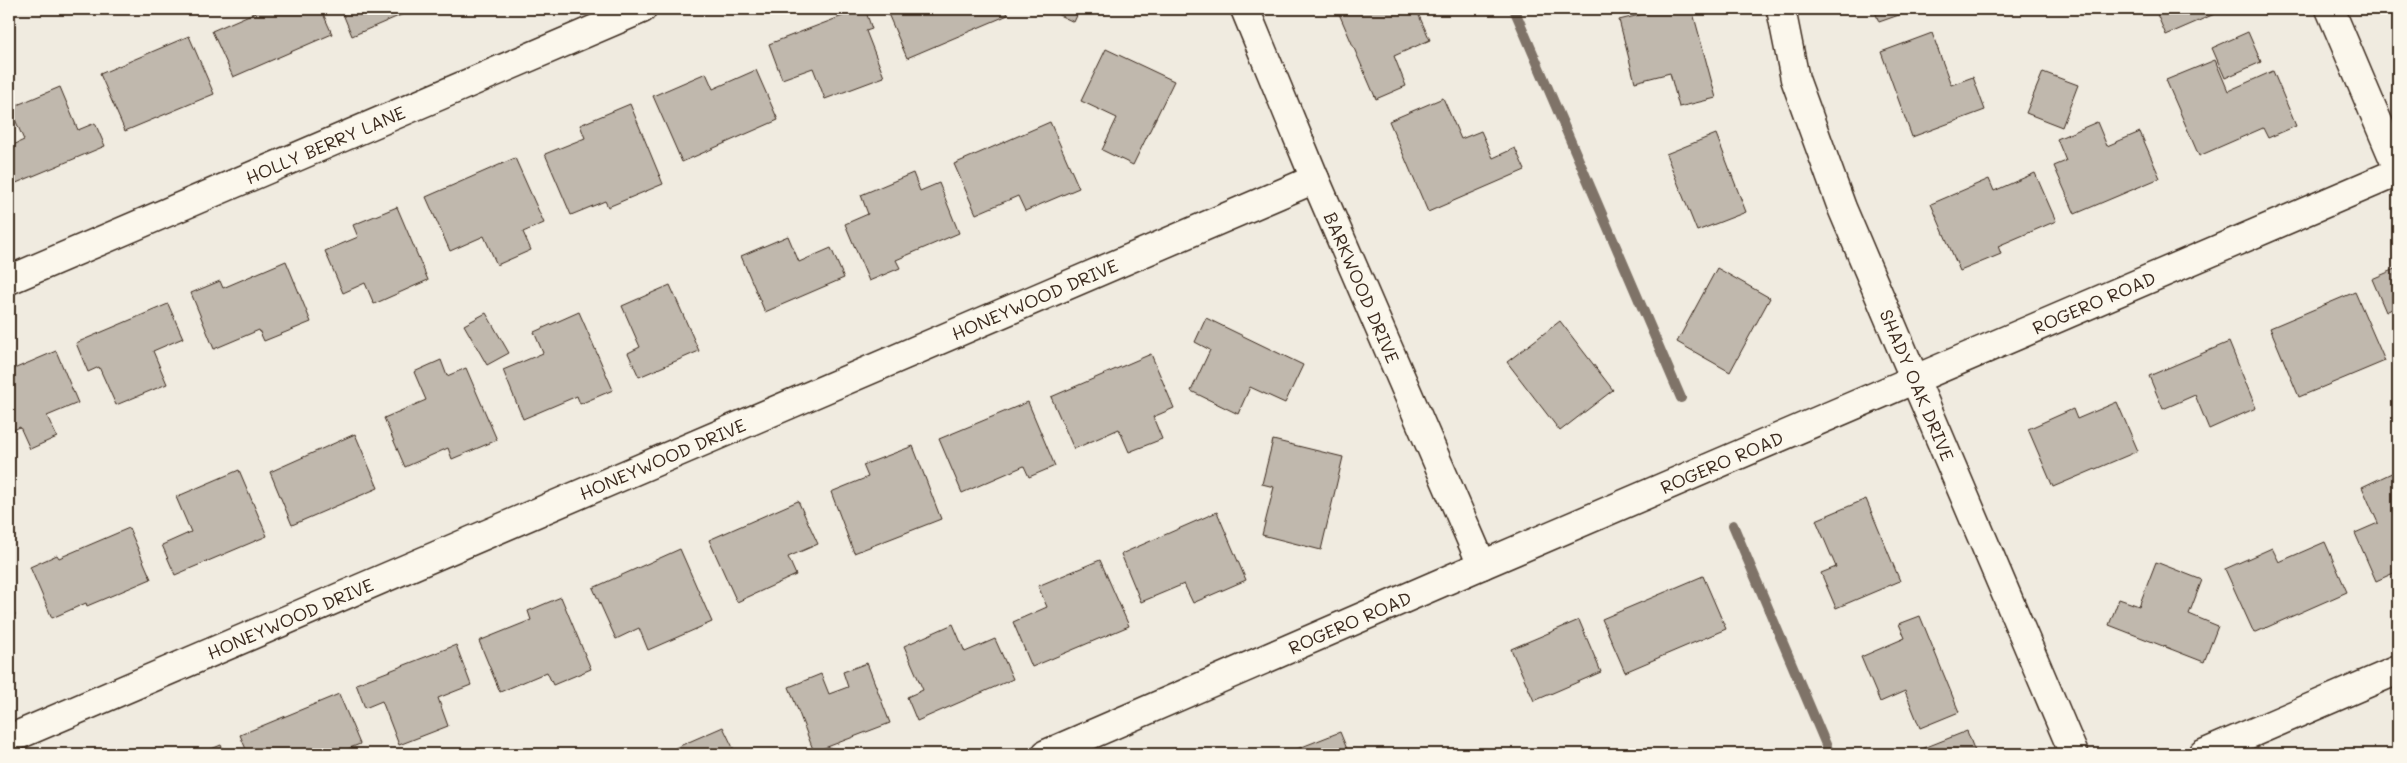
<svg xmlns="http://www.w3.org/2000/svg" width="2407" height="763" viewBox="0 0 2407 763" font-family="Mali,sans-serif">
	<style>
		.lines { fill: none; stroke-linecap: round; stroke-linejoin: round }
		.stream { stroke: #7f7367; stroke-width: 10 }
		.building { fill: #c0b8ad; stroke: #3b2a1e }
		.street-casing { stroke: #3b2a1e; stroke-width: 31 }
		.secondary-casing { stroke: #3b2a1e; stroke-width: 31 }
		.street { stroke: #fbf7ec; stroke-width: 28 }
		.secondary { stroke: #fbf7ec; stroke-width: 28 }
		.labels { text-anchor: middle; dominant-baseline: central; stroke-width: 5; stroke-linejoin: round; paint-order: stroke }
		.street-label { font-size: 18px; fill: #3b2a1e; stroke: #fbf7ec }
	</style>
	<rect width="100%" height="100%" fill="#f0ebe0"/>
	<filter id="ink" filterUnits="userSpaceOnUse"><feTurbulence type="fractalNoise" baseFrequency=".02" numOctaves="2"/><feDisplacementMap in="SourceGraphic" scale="10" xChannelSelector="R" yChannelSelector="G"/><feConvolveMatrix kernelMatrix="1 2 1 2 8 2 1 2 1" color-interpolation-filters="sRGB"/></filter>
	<g filter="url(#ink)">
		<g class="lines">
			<!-- stream -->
			<g class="stream">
				<polyline points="1514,9 1681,398"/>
				<polyline points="1733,525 1830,754"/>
			</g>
		</g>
		<!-- building -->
		<g class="building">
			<polygon points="263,9 321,9 332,34 233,77 212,31"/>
			<polygon points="341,9 415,9 352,36"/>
			<polygon points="861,9 865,9 872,29 866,31 884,77 825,99 813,68 782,79 769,44"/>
			<polygon points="886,9 1005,9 1008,15 907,58"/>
			<polygon points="1046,9 1080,9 1074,22"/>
			<polygon points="1337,9 1365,9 1366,11 1370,9 1416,9 1430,40 1394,56 1406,86 1376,99"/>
			<polygon points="1664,9 1692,9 1716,98 1679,107 1670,73 1635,82 1619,20"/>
			<polygon points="1874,9 1916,9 1879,22"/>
			<polygon points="2163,9 2226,9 2166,35 2156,12"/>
			<polygon points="2248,32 2261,62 2225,78 2212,48"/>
			<polygon points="1932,33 1951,85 1973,77 1985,110 1912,137 1881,52"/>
			<polygon points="189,36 214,94 125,131 100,74"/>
			<polygon points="1106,49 1174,81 1133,165 1102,150 1117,118 1081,101"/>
			<polygon points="2215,60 2228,91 2273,71 2296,126 2268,138 2263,128 2199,156 2166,80"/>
			<polygon points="756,70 778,120 682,162 653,96 706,73 713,89"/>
			<polygon points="2043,72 2078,85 2062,127 2026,113"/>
			<polygon points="60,87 78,130 95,123 105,146 9,186 9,147 24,140 10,108"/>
			<polygon points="1443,98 1461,139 1481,131 1493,158 1515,148 1525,170 1428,212 1389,121"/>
			<polygon points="630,104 663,184 608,207 605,201 571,215 545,154 585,138 580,125"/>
			<polygon points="1050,122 1079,188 1025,211 1018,196 976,214 954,164"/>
			<polygon points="2097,122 2107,146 2140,132 2160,178 2075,214 2054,166 2066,161 2057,139"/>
			<polygon points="1716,134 1746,212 1697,231 1666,154"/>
			<polygon points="515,158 544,223 523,232 531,250 497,265 484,236 450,251 426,197"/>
			<polygon points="913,173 920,191 939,183 959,233 896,260 900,268 869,281 845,224 868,214 861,195"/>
			<polygon points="2035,173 2056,221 1998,246 2001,254 1960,271 1931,204 1989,179 1994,191"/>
			<polygon points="397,207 428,280 374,304 365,283 343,293 325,251 358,237 353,225"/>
			<polygon points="788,236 799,262 831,248 844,278 765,312 741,256"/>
			<polygon points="286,261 311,322 264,341 259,330 214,349 191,293 220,281 223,288"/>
			<polygon points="1717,268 1770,298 1730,372 1677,342"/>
			<polygon points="2398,268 2398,306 2386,312 2372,279"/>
			<polygon points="670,285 699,351 639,377 628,353 640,347 622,306"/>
			<polygon points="2355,292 2385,361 2299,397 2270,328"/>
			<polygon points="168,304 183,338 153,351 167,384 116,405 99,367 88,372 76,343"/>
			<polygon points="579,312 613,390 580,404 577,396 523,419 503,370 543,353 534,332"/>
			<polygon points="486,313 509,353 487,365 464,325"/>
			<polygon points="1206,318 1303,365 1285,403 1250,387 1238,414 1191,391 1210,350 1195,342"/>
			<polygon points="1560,321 1613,390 1560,431 1507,362"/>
			<polygon points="2229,342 2256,408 2209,429 2195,395 2163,409 2149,376"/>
			<polygon points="56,351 78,403 47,416 57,437 30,449 20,427 9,432 9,371"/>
			<polygon points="1151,354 1174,408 1153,417 1162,439 1129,452 1119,429 1074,449 1051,397"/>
			<polygon points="441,360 447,376 466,368 497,440 452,459 448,448 405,467 384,418 426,400 414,372"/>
			<polygon points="1028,402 1055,466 1029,477 1024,466 962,493 939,439"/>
			<polygon points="2117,402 2138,451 2053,487 2028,429 2073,409 2077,419"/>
			<polygon points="355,434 378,488 292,525 270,472"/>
			<polygon points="1273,440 1343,457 1321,550 1262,535 1274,487 1262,484"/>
			<polygon points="913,446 941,519 854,553 831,492 868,477 863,465"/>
			<polygon points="239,470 267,536 175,575 162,545 191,532 176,497"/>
			<polygon points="2398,470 2398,571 2376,581 2355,533 2378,523 2362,487"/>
			<polygon points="1866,499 1900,581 1836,608 1821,573 1836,567 1816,520"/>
			<polygon points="798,501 818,544 788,557 796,575 737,602 709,540"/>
			<polygon points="1217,512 1246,580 1193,603 1184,584 1141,602 1121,554"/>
			<polygon points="129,528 151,579 87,606 86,603 52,618 30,567 57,555 59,558"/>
			<polygon points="2325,542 2347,592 2254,633 2225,569 2272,548 2279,562"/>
			<polygon points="680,549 712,622 648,650 639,628 616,639 593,588"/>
			<polygon points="1100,560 1129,626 1032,667 1013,622 1047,607 1038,586"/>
			<polygon points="2156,562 2202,580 2189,614 2218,626 2204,662 2109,625 2119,599 2139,606"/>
			<polygon points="1703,576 1726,629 1625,672 1602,619"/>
			<polygon points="561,597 591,669 553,685 547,672 500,692 479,641 531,620 528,611"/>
			<polygon points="9,612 15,614 9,630"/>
			<polygon points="1920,616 1959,712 1920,728 1905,691 1880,702 1861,657 1905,638 1899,624"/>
			<polygon points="1579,620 1601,672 1534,701 1511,649"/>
			<polygon points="953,624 965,652 995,639 1013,679 917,721 907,697 923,690 904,646"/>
			<polygon points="456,645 471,685 438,698 448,726 399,745 382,701 365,708 356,684"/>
			<polygon points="867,663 890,723 814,752 789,687 821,674 829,694 848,687 843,672"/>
			<polygon points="339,694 360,744 335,754 248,754 240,735"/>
			<polygon points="723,727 736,754 678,754 675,748"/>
			<polygon points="1967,731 1976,754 1909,754"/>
			<polygon points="1340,732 1349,754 1284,754"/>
			<polygon points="221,745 225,754 199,754"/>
		</g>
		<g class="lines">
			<defs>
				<g id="street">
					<path id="s1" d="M1245 9 1315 179 1482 565"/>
					<path id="s2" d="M1781 9 1795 79 1842 208 2074 754"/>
					<polyline points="2330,9 2398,169"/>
					<path id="s3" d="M9 280 642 9"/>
					<path id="s4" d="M9 739 1315 179"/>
					<polyline points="2203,754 2398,670"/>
				</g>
				<g id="secondary">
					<path id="s5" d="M1046 754 1482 565 2398 172"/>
				</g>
			</defs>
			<!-- street casing -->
			<use href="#street" class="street-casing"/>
			<!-- secondary casing -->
			<use href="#secondary" class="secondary-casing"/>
			<!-- street -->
			<use href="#street" class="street"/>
			<!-- secondary -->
			<use href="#secondary" class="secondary"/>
		</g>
	</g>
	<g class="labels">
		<!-- street labels -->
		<g class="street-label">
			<text stroke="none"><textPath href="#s3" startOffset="344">HOLLY BERRY LANE</textPath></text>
			<text stroke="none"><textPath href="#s1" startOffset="302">BARKWOOD DRIVE</textPath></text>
			<text stroke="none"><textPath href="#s4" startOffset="1116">HONEYWOOD DRIVE</textPath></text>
			<text stroke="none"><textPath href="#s5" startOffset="1141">ROGERO ROAD</textPath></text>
			<text stroke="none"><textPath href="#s2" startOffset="401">SHADY OAK DRIVE</textPath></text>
			<text stroke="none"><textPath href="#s4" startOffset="711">HONEYWOOD DRIVE</textPath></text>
			<text stroke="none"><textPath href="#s5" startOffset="736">ROGERO ROAD</textPath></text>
			<text stroke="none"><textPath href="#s4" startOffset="306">HONEYWOOD DRIVE</textPath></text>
			<text stroke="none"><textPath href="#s5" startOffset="331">ROGERO ROAD</textPath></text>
		</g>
	</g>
	<!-- margin -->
	<rect width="2407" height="763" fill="none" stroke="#fbf7ec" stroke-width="30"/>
	<rect x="15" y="15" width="2377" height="733" fill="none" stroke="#3b2a1e" stroke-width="2" filter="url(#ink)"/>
</svg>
